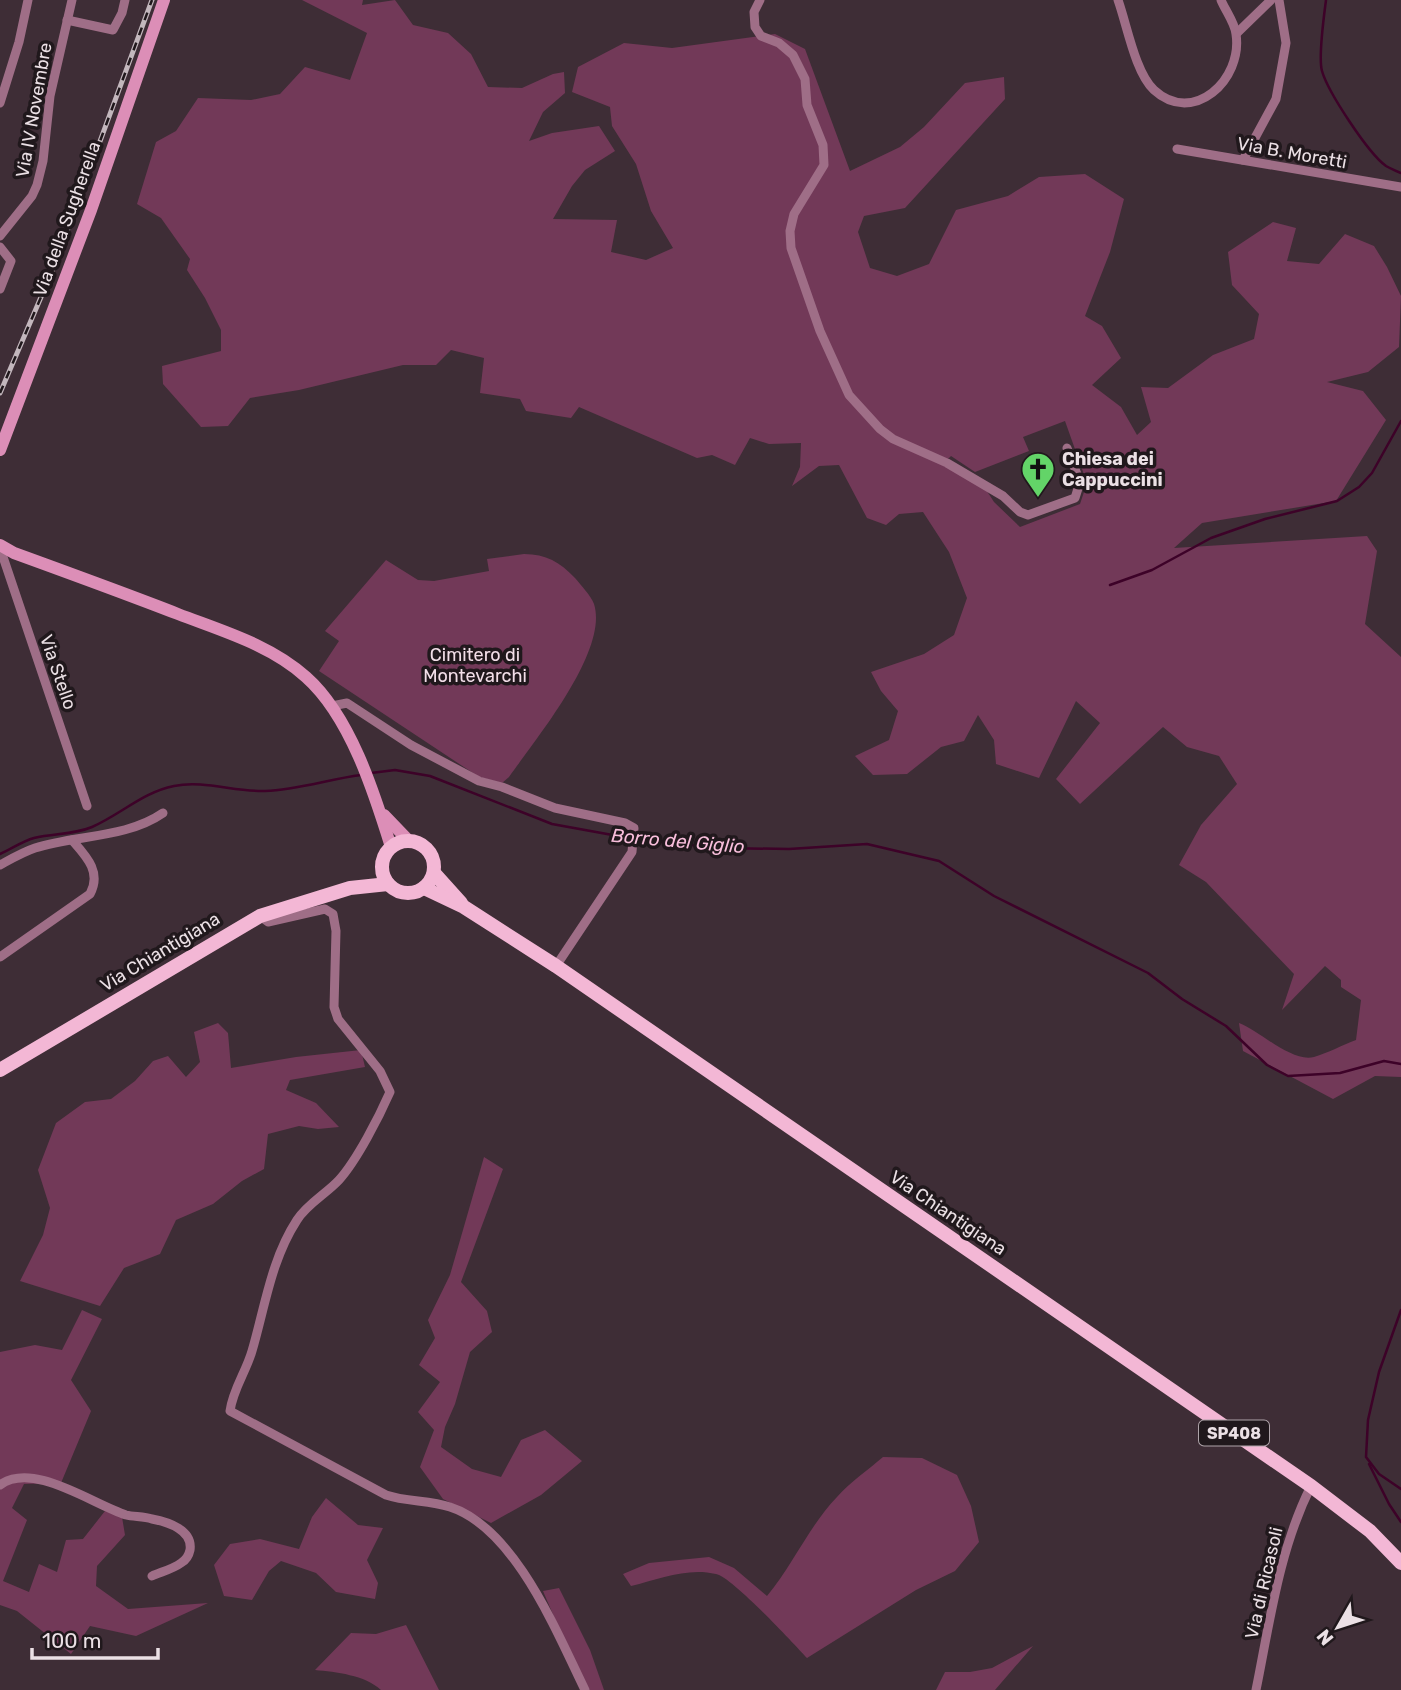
<svg xmlns="http://www.w3.org/2000/svg" width="1401" height="1690" viewBox="0 0 1401 1690" font-family="Rubik,sans-serif">
	<style>
		.green { fill: #723958; fill-rule: evenodd }
		.lines { fill: none; stroke-linecap: round; stroke-linejoin: round }
		.stream { stroke: #3d0228; stroke-width: 2.5 }
		.street { stroke: #9f6e87; stroke-width: 9 }
		.secondary { stroke: #dc8eb7; stroke-width: 12 }
		.primary { stroke: #f3b7d5; stroke-width: 14 }
		.rail-casing { stroke: #c3b7bd; stroke-width: 5 }
		.rail { stroke: #20181c; stroke-width: 2.5; stroke-dasharray: 8; stroke-linecap: butt }
		.labels { text-anchor: middle; dominant-baseline: central; stroke-width: 7; stroke-linejoin: round; paint-order: stroke }
		.shield { fill: #20181c; stroke: #aea4a9; stroke-width: 2 }
		.shield-label { font-size: 16px; font-weight: bold; fill: #ebe0e5 }
		.street-label { font-size: 18px; fill: #ebe0e5; stroke: #20181c }
		.poi-label { font-size: 18px; font-weight: bold; fill: #ebe0e5; stroke: #20181c; text-anchor: start }
		.park-label { font-size: 18px; fill: #f2dee8; stroke: #20181c }
		.water-label { font-size: 19px; font-style: italic; fill: #f8bedb; stroke: #20181c }
	</style>
	<rect width="100%" height="100%" fill="#3e2d36"/>
	<!-- green -->
	<g class="green">
		<path d="M302 0H363L362 5 395 0 413 25 448 33 471 54 488 87 522 88 553 74 564 72 565 93 543 112 529 141 552 133 599 126 615 151 585 170 572 186 553 219 617 220 611 252 646 260 673 248 651 211 636 164 612 126 610 107 572 92 578 67 624 43 672 48 775 34 805 49 850 171 900 147 924 127 965 83 1004 77 1005 99 905 208 864 216 858 232 870 268 897 276 929 264 956 210 1008 196 1039 177 1085 174 1124 199 1110 252 1085 316 1102 326 1121 358 1092 385 1121 407 1137 435 1151 422 1141 387 1168 388 1213 355 1254 339 1259 314 1232 285 1228 252 1273 222 1296 228 1287 261 1319 264 1345 234 1374 246 1387 267 1401 296 1399 347 1368 372 1327 382 1363 391 1386 420 1336 501 1202 523 1174 548 1367 536 1377 551 1365 624 1401 657V1077L1375 1076 1333 1099 1243 1051 1239 1023C1260 1031 1292 1063 1314 1057 1328 1053 1342 1045 1356 1040L1361 1000 1341 987V980L1325 966 1282 1010 1294 974 1206 882 1179 865 1201 825 1237 784 1219 756 1187 747 1163 727 1080 804 1056 779 1100 723 1076 701 1039 778 996 764 994 740 978 715 964 741 941 747 907 774 873 775 855 756 889 740 898 711 881 691 871 672 924 654 954 635 967 598 949 552 923 512 899 514 886 525 867 518 839 465 819 466 792 486 800 467 801 443 769 444 750 438 735 465 712 455 697 458 579 407 571 418 526 411 520 399 480 393 484 358 451 350 436 365H403L299 390 250 398 228 426 201 427 163 384 162 366 221 351V330L205 298 187 270 190 259 161 218 137 204 156 142 176 131 198 98 251 100 280 94 305 67 350 80 367 33ZM1065 421 1087 483 1080 504 1020 527 994 502 985 488 943 464 951 456 975 472 1029 451 1023 437Z"/>
		<path d="M524 554C546 554 560 562 575 578 581 585 591 596 594 604 609 651 535 740 509 777L502 783 479 777 319 671 339 641 325 631 386 560 418 580 434 581 489 571 487 559Z"/>
		<polygon points="218,1023 228,1033 231,1068 296,1057 361,1050 365,1067 290,1080 286,1090 316,1103 339,1127 318,1129 299,1126 268,1134 264,1169 242,1181 213,1204 176,1220 160,1254 124,1268 100,1306 20,1281 43,1235 50,1208 38,1170 56,1123 85,1102 111,1099 135,1081 153,1061 168,1056 186,1077 200,1062 194,1032"/>
		<polygon points="484,1157 503,1169 461,1282 487,1311 492,1332 470,1352 455,1404 445,1427 441,1447 472,1469 501,1477 521,1440 545,1430 582,1461 541,1495 491,1523 443,1499 420,1467 434,1430 418,1412 440,1382 419,1365 435,1338 428,1320 450,1275"/>
		<polygon points="82,1310 102,1319 71,1380 91,1411 61,1483 24,1484 12,1508 27,1520 3,1581 29,1592 39,1564 57,1572 66,1540 83,1539 105,1511 122,1517 125,1535 97,1566 96,1586 128,1609 208,1603 136,1636 90,1626 71,1654 17,1611 0,1605 0,1352 35,1345 62,1350"/>
		<path d="M883 1457 922 1458 957 1475 971 1506 979 1542 955 1571 916 1590 807 1658C793 1643 732 1577 716 1574 688 1567 659 1579 631 1586L623 1574 649 1563 709 1557 734 1568 767 1596C793 1565 809 1526 837 1497 850 1482 868 1470 883 1457Z"/>
		<polygon points="326,1498 358,1525 383,1528 367,1560 378,1583 375,1599 336,1592 316,1573 281,1561 269,1571 252,1600 224,1596 214,1565 230,1544 260,1539 299,1549 312,1517"/>
		<polygon points="559,1588 590,1650 604,1690 587,1690 583,1685 543,1591"/>
		<path d="M406 1625 439 1690H381C365 1675 336 1672 315 1670L351 1633 376 1634Z"/>
		<polygon points="1033,1646 995,1690 936,1690 945,1672 970,1672 992,1668"/>
	</g>
	<g class="lines">
		<!-- stream -->
		<g class="stream">
			<path d="M1326 0C1324 16 1318 57 1322 71 1328 92 1368 153 1386 166 1391 169 1396 171 1401 173"/>
			<polyline points="1110,585 1152,570 1211,538 1265,519 1337,501 1359,487 1372,473 1401,421"/>
			<polyline points="371,773 395,770 430,776 552,824 629,838"/>
			<polyline points="636,839 719,848 789,849 867,844 939,861 994,896 1148,973 1182,999 1226,1026 1267,1065 1288,1076 1340,1073 1384,1061 1401,1064"/>
			<path d="M0 854C11 849 23 841 34 838 54 833 73 835 92 827 120 815 143 792 174 786 204 780 235 792 265 791 298 790 329 779 361 775"/>
			<polyline points="1401,1310 1379,1372 1368,1420 1366,1457 1379,1474 1401,1489"/>
			<polyline points="1369,1464 1389,1504 1401,1522"/>
		</g>
		<!-- street -->
		<g class="street">
			<polyline points="760,0 754,12 755,27 761,36 779,43 793,55 805,79 807,105 823,145 824,165 794,214 790,231 791,248 820,331 849,395 880,429 893,439 947,463 1003,496 1020,512 1028,515 1075,498 1080,482 1067,448"/>
			<path d="M1118 0C1127 25 1135 72 1154 90 1193 126 1243 80 1236 34 1235 23 1225 10 1221 0"/>
			<polyline points="67,20 113,30 122,13 125,0"/>
			<polyline points="1237,33 1271,0"/>
			<polyline points="0,103 19,42 28,0"/>
			<polyline points="1177,149 1401,187"/>
			<polyline points="1243,160 1276,99 1286,43 1279,0"/>
			<polyline points="0,236 32,196 37,185 43,161 50,96 72,0"/>
			<polyline points="0,247 11,261 0,289"/>
			<polyline points="0,548 87,806"/>
			<polyline points="332,706 347,703 411,745 479,781 502,787 555,808 625,823 634,828 632,852 556,966"/>
			<path d="M0 865C11 859 23 852 35 848 76 835 127 838 163 813"/>
			<path d="M260 916 268 922 325 909 333 914 336 931 334 1007 338 1019 380 1071 390 1092C379 1117 357 1160 339 1180 326 1194 307 1204 297 1220 271 1260 265 1307 252 1351 246 1372 233 1389 230 1411L386 1495C407 1502 429 1500 450 1507 515 1528 557 1633 585 1690"/>
			<path d="M0 957 90 894C102 872 86 856 72 840"/>
			<path d="M0 1485C33 1461 92 1504 126 1515 134 1517 144 1516 152 1519 168 1522 193 1530 190 1550 189 1555 186 1560 181 1563 173 1569 161 1572 152 1576"/>
			<path d="M1256 1690C1270 1621 1279 1550 1311 1486"/>
		</g>
		<!-- secondary -->
		<g class="secondary">
			<polyline points="0,450 91,210 164,0"/>
			<path d="M0 545 14 553C69 573 124 593 178 614 222 631 271 645 306 677 350 716 374 792 391 847"/>
			<polyline points="384,815 408,840"/>
		</g>
		<!-- primary -->
		<g class="primary">
			<circle cx="408" cy="867" r="26"/>
			<polyline points="434,873 461,903"/>
			<polyline points="424,888 464,907 556,966 1311,1486 1370,1531 1401,1563"/>
			<polyline points="0,1070 260,916 350,888 388,884"/>
		</g>
		<defs>
			<polyline id="rail" points="0,393 53,269 152,0"/>
		</defs>
		<!-- rail casing -->
		<use href="#rail" class="rail-casing"/>
		<!-- rail -->
		<use href="#rail" class="rail"/>
	</g>
	<!-- icons -->
	<defs>
		<symbol id="church-pin" viewBox="-11 -11 22 30"><path d="M0 17L-7.5 6A9.5 9.5 0 1 1 7.5 6Z" fill="#63d468" stroke="#20181c"/><path d="M-1.2-6h2.4v3.5h3.3v2.4h-3.3V6h-2.4V-.1h-3.3v-2.4h3.3Z" fill="#111"/></symbol>
	</defs>
	<g fill-rule="evenodd">
		<use href="#church-pin" x="1019" y="450" width="38" height="52"/>
	</g>
	<g class="labels">
		<!-- shield labels -->
		<rect class="shield" x="1199" y="1420.5" width="70" height="25" rx="5"/>
		<g class="shield-label">
			<text x="1234" y="1433">SP408</text>
		</g>
		<!-- street labels -->
		<g class="street-label">
			<text transform="translate(34 110) rotate(-80)">Via IV Novembre</text>
			<text transform="translate(1292 153) rotate(10)">Via B. Moretti</text>
			<text transform="translate(67 219) rotate(-70)">Via della Sugherella</text>
			<text transform="translate(58 672) rotate(71)">Via Stello</text>
			<text transform="translate(160 952) rotate(-31)">Via Chiantigiana</text>
			<text transform="translate(948 1213) rotate(34)">Via Chiantigiana</text>
			<text transform="translate(1264 1583) rotate(-77)">Via di Ricasoli</text>
		</g>
		<!-- poi labels -->
		<g class="poi-label">
			<text x="1062" y="459">Chiesa dei<tspan x="1062" dy="21">Cappuccini</tspan></text>
		</g>
		<!-- park labels -->
		<g class="park-label">
			<text x="475" y="655">Cimitero di<tspan x="475" dy="21">Montevarchi</tspan></text>
		</g>
		<!-- water labels -->
		<g class="water-label">
			<text transform="translate(678 841) rotate(5)">Borro del Giglio</text>
		</g>
	</g>
	<!-- north arrow -->
	<g transform="translate(1338 1627) rotate(231)" stroke="#20181c" stroke-width="5" paint-order="stroke">
	<path d="M0-5L12 26L0 18L-12 26Z" fill="#ebe0e5"/>
	<text y="-10" font-size="19" font-weight="bold" text-anchor="middle" fill="#ebe0e5">N</text>
	</g>
	<!-- scale -->
	<path d="M32 1648v10h126v-10" fill="none" stroke="#ebe0e5" stroke-width="3.5"/>
	<text x="42" y="1648" font-size="21" fill="#ebe0e5" stroke="#20181c" stroke-width="5" paint-order="stroke">100 m</text>
</svg>
